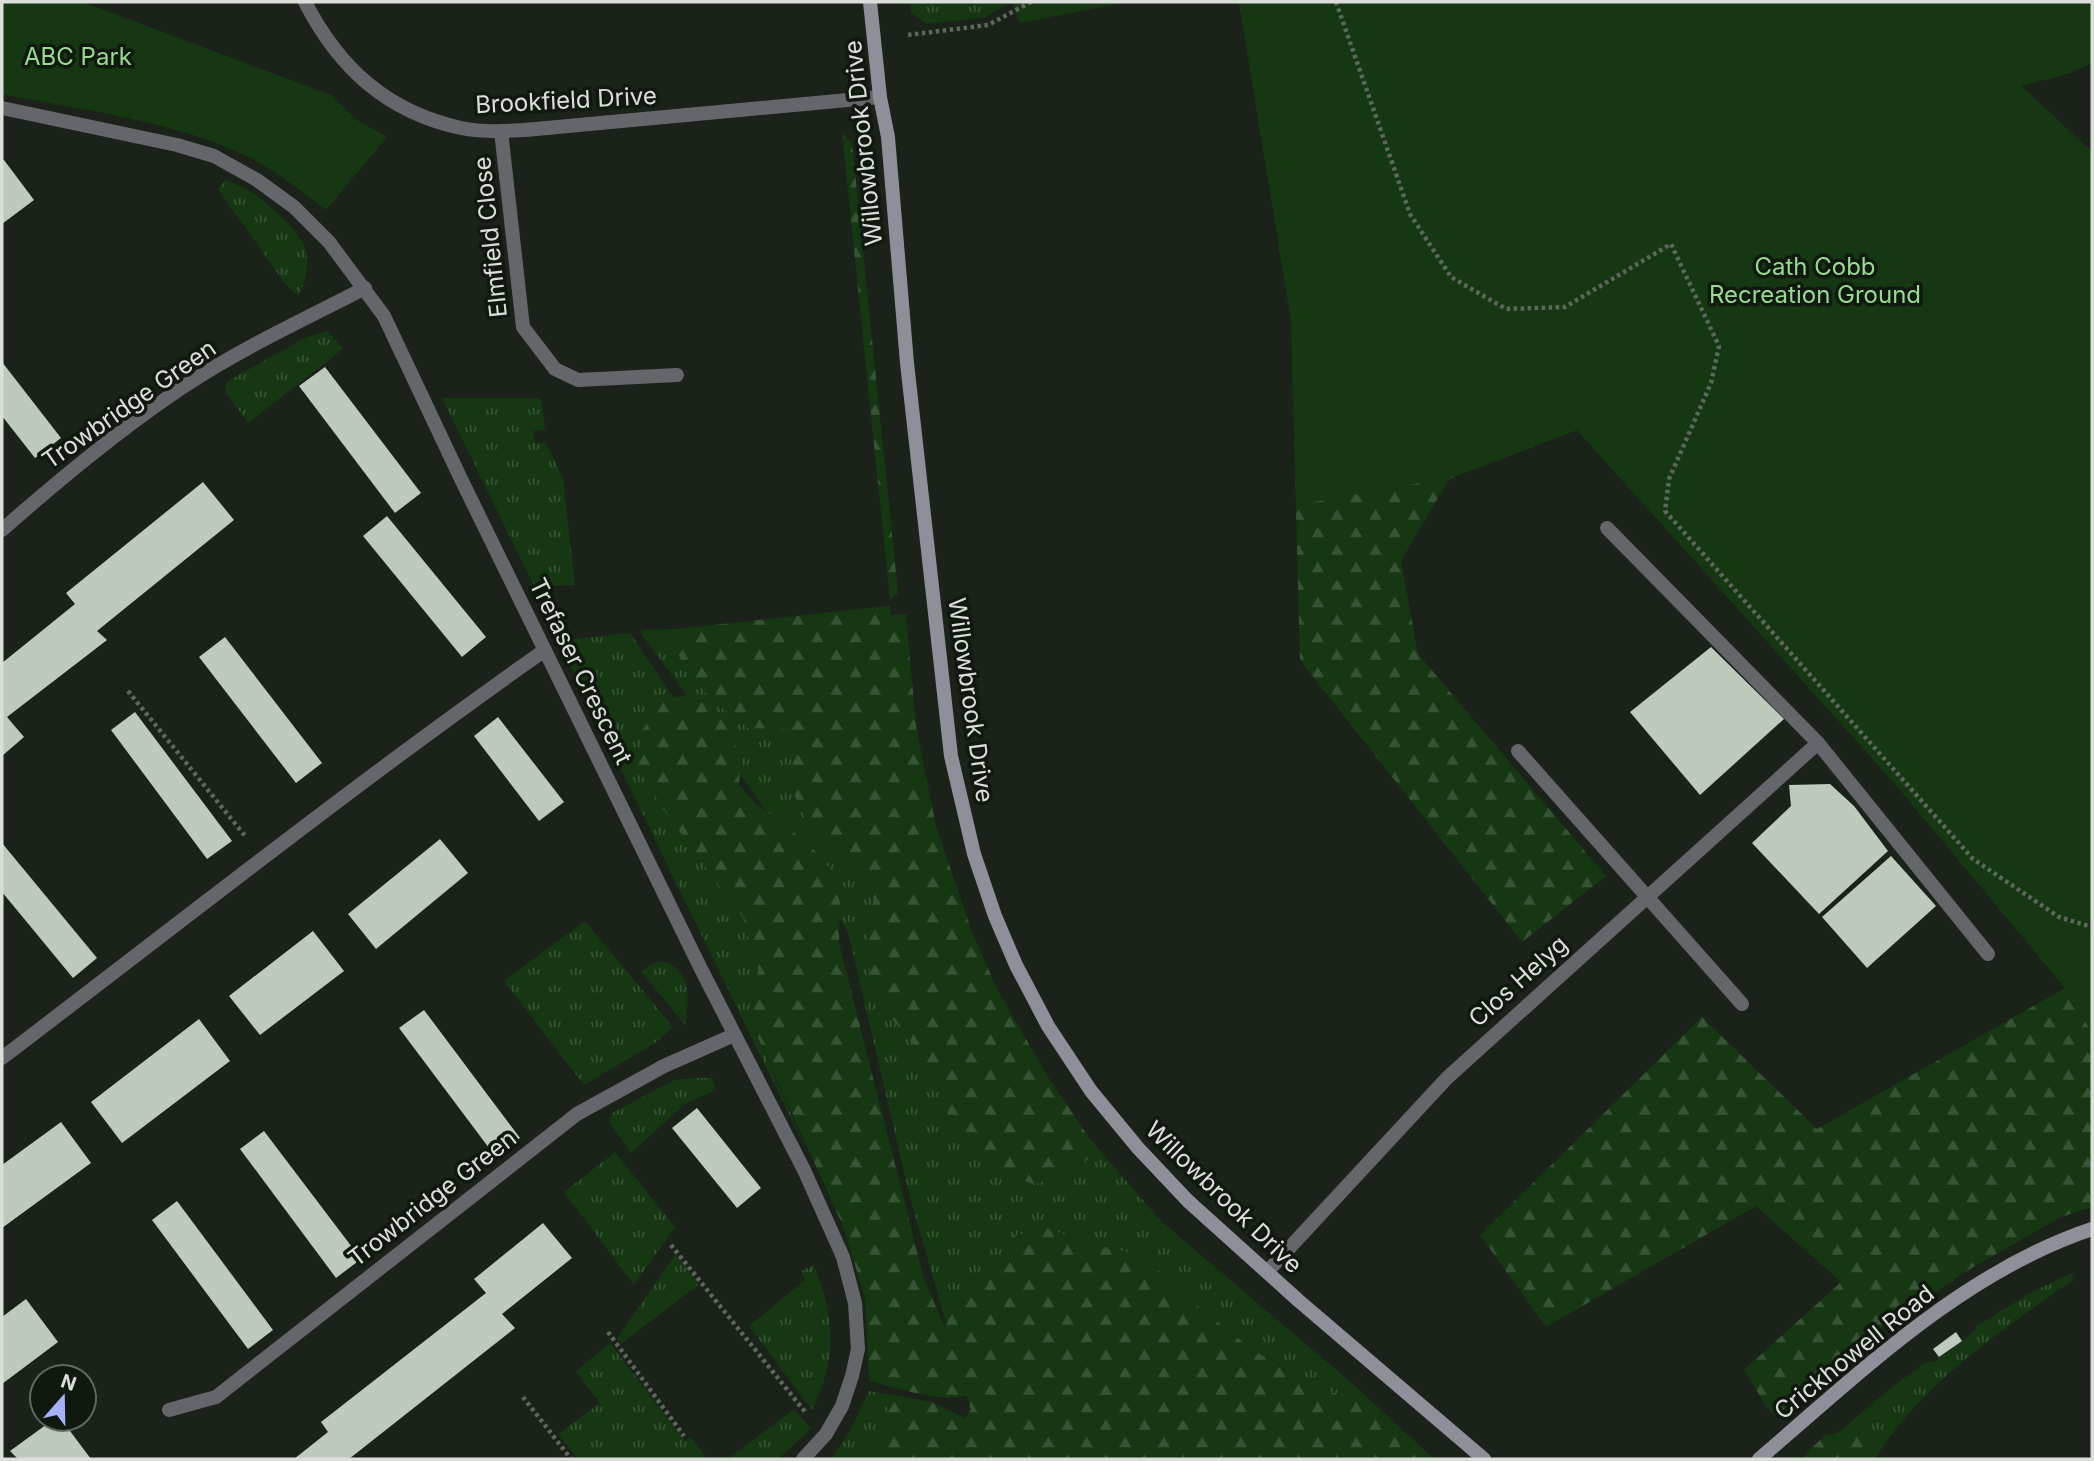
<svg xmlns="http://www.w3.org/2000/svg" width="2094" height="1461" viewBox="0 0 2094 1461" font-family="Inter,sans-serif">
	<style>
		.grass { fill: url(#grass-tufts) }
		.forest { fill: url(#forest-firs) }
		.park { fill: #153812 }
		.building { fill: #bfcabe }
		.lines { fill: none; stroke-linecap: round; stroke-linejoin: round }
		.path { stroke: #5f665e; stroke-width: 4.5; stroke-dasharray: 3.5 3.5; stroke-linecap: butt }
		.street { stroke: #65666c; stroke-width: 14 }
		.secondary { stroke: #8d8f99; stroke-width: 14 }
		.labels { text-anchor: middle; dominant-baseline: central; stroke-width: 7; stroke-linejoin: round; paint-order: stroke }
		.park-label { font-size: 24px; fill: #95dc8e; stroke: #111810 }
		.street-label { font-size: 24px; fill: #dae0d9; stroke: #111810 }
	</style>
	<defs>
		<pattern id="grass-tufts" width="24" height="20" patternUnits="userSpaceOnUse" patternTransform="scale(1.75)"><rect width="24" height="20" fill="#153812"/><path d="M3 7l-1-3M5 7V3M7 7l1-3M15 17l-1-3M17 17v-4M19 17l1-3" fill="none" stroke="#365434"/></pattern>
		<pattern id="forest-firs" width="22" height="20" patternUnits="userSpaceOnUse" patternTransform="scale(1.75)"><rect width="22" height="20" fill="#153812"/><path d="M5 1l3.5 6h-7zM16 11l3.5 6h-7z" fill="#365434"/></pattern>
	</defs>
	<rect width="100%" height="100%" fill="#1a2219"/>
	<!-- grass -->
	<g class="grass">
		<polygon points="910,2 1011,2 985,17 927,24 911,13"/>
		<path d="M226 180C234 184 244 187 251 192 266 202 300 231 305 248 310 264 306 281 298 296L286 285 218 189Z"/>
		<polygon points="328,331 343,349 248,423 225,391 226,382 305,338"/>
		<polygon points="442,398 541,398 545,430 533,431 535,443 546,443 563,478 575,585 534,586"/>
		<polygon points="675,629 673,645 787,729 793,760 793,792 830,848 864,866 873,883 873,906 867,940 888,1014 926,1060 942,1097 954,1134 982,1164 1033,1184 1064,1177 1091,1157 1090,1139 1162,1222 1354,1385 1339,1396 1254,1351 1173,1286 1146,1257 1080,1241 1047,1228 1007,1265 974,1277 961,1294 947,1326 910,1198 848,932 840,919 840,905 809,844 766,811 740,774 741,757 698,694 687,695 642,635 641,630"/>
		<polygon points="630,633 673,697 667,698 718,884 743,918 758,970 749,1018 808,1153 558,641"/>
		<polygon points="585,921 673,1027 655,1043 584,1085 504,981"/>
		<path d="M664 961C693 974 689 998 685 1025L641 971 654 963Z"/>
		<polygon points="695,1078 712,1078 716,1090 685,1104 631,1153 609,1122 612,1113 674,1080"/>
		<polygon points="615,1152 675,1227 634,1285 564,1192"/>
		<polygon points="676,1254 699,1284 621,1344 617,1338"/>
		<path d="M814 1265C835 1319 838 1357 812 1410L749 1326 805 1280 801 1271Z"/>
		<path d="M2072 1273 2073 1280C2000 1332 1923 1382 1875 1459H1870L1871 1452 1838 1433 1888 1390 1926 1362 1935 1361 1975 1331 1976 1326 2034 1291Z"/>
		<polygon points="610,1343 685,1441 691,1437 707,1459 578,1459 558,1434 600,1403 576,1371"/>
		<path d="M869 1391 894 1395C884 1418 875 1439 892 1459H831L850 1431Z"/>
		<polygon points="794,1409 811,1429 778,1459 727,1459"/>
	</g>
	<!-- forest -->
	<g class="forest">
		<polygon points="1239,2 1727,165 2092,63 2070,73 2021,86 2092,152 1646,507 1577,430 1449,479 1401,561 1418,654 1606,876 1522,942 1300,660 1291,320"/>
		<polygon points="842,133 852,143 898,593 890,600"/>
		<polygon points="889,606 891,615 906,614 916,726 936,826 972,932 997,989 1048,1077 1090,1139 1091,1157 1064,1177 1033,1184 983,1165 954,1134 942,1097 926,1060 888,1014 871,985 867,940 873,906 873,883 864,866 830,848 805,818 793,792 793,760 787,729 748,728 713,701 687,671 671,641 675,629"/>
		<path d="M698 694 725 724 741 757 739 785 755 803 809 844 837 877 840 905 839 943 924 1279 945 1328 961 1294 974 1277 1007 1265 1012 1236 1047 1228 1080 1241 1146 1257 1173 1286 1254 1351 1339 1396 1354 1385 1434 1459H892C875 1439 884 1418 894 1395L931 1402 965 1418 971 1409 966 1395C943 1404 895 1387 869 1381L865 1298 843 1226 749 1018 758 970 743 918 659 803 636 764 643 729 667 698Z"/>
		<polygon points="2092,978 2092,1207 2061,1217 1975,1266 1883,1326 1776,1416 1767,1408 1744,1370 1841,1282 1756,1206 1546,1327 1480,1235 1702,1017 1817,1129 2065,988"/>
		<polygon points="1845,1432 1861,1438 1871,1452 1870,1459 1801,1459 1825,1435"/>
	</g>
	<!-- park -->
	<g class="park">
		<path d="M2 2H83L331 95 357 120 387 137 326 210C305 194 283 177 260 163 190 123 81 110 2 94Z"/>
		<polygon points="1011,2 1127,2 1020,23"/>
		<polygon points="1239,2 2092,2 2092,63 2070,73 2021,86 2092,152 2092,1033 2065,988 1894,783 1577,430 1449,478 1296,505 1291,320"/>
	</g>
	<!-- building -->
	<g class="building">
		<polygon points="4,160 34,200 2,224 2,161"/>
		<polygon points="2,362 61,438 35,458 2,416"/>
		<polygon points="325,367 421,493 395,513 299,386"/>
		<polygon points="203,482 234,520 97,631 107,640 7,717 24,737 2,756 2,663 75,604 66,593"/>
		<polygon points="387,516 486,637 462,657 363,536"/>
		<polygon points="225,637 322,763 296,783 199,657"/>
		<polygon points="1711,647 1784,719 1700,795 1630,712"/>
		<polygon points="135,712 232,841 207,859 111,730"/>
		<polygon points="498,717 564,802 539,821 474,736"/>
		<polygon points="1830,784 1854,806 1888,851 1819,914 1752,843 1791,806 1789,785"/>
		<polygon points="440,839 468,873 376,949 348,914"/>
		<polygon points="2,843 97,958 73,978 2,892"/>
		<polygon points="1891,856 1936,906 1867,968 1822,917"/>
		<polygon points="313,931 344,971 260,1035 229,996"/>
		<polygon points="424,1010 520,1138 495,1156 399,1028"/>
		<polygon points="199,1019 230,1061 122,1143 91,1102"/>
		<polygon points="697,1108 761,1188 737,1208 672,1128"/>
		<polygon points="61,1122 91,1163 2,1228 2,1165"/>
		<polygon points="264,1131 361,1259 336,1278 240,1149"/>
		<polygon points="177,1201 273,1330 248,1349 152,1220"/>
		<polygon points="543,1223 572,1258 502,1314 515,1328 349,1459 294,1459 328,1432 321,1422 486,1293 474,1279"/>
		<polygon points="26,1299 58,1342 2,1384 2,1317"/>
		<polygon points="1956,1332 1962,1341 1939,1357 1933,1349"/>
		<polygon points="54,1419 61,1419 91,1459 18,1459 10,1451"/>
	</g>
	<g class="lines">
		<!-- path -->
		<g class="path">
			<polyline points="1336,2 1410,214 1451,277 1506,309 1565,307 1671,244 1719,346 1711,383 1669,479 1665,511 1973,859 2059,917 2092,927"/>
			<polyline points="908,35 988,25 1031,2"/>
			<polyline points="128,691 246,837"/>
			<polyline points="671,1245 806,1413"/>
			<polyline points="608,1332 684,1436"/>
			<polyline points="523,1397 571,1459"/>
		</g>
		<!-- street -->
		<g class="street">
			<path d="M305 2C339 68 387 112 461 128 485 133 512 131 536 129L880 97"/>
			<polyline points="2,108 177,145 214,156 257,180 294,207 329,242 384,316 461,479 700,967 804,1170 843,1257 855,1303 858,1349 852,1376 842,1406 826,1434 803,1459"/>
			<polyline points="501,131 523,327 555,369 578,380 677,375"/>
			<polyline points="1607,528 1818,743 1988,954"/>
			<path d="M2 530C61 478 121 428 186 385 242 348 305 319 365 288"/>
			<polyline points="1518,751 1742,1004"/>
			<path d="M2 1058C182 921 360 780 545 650"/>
			<polyline points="1267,1272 1447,1078 1818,743"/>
			<polyline points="169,1410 216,1397 577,1114 664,1066 734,1035"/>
		</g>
		<!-- secondary -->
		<g class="secondary">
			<polyline points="870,2 880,97 888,137 907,363 951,756 974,854 995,916 1016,965 1048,1026 1091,1091 1138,1148 1188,1201 1299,1301 1484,1459"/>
			<path d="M1759 1459C1861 1372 1963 1272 2092 1229"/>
		</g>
	</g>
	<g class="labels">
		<!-- park labels -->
		<g class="park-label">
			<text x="78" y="56">ABC Park</text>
			<text x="1815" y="266">Cath Cobb<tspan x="1815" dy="28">Recreation Ground</tspan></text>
		</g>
		<!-- street labels -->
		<g class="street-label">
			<text transform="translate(566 100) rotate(-3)">Brookfield Drive</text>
			<text transform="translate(863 143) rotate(-96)">Willowbrook Drive</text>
			<text transform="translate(490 237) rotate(-96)">Elmfield Close</text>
			<text transform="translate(129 404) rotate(-35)">Trowbridge Green</text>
			<text transform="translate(581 671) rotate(64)">Trefaser Crescent</text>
			<text transform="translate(971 700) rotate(82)">Willowbrook Drive</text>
			<text transform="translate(1518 981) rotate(-42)">Clos Helyg</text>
			<text transform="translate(1224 1197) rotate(44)">Willowbrook Drive</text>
			<text transform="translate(432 1198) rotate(-38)">Trowbridge Green</text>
			<text transform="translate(1854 1352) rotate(-39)">Crickhowell Road</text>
		</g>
	</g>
	<!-- border -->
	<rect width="2094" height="1461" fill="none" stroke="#dae0d9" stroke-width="7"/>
	<!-- north arrow -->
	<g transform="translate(63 1398) rotate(20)"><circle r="33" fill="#111810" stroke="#616860" stroke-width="2"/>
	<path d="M0-5L12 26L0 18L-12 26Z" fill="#a4b2fc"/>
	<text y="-10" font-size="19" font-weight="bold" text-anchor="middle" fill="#dae0d9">N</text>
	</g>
</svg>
